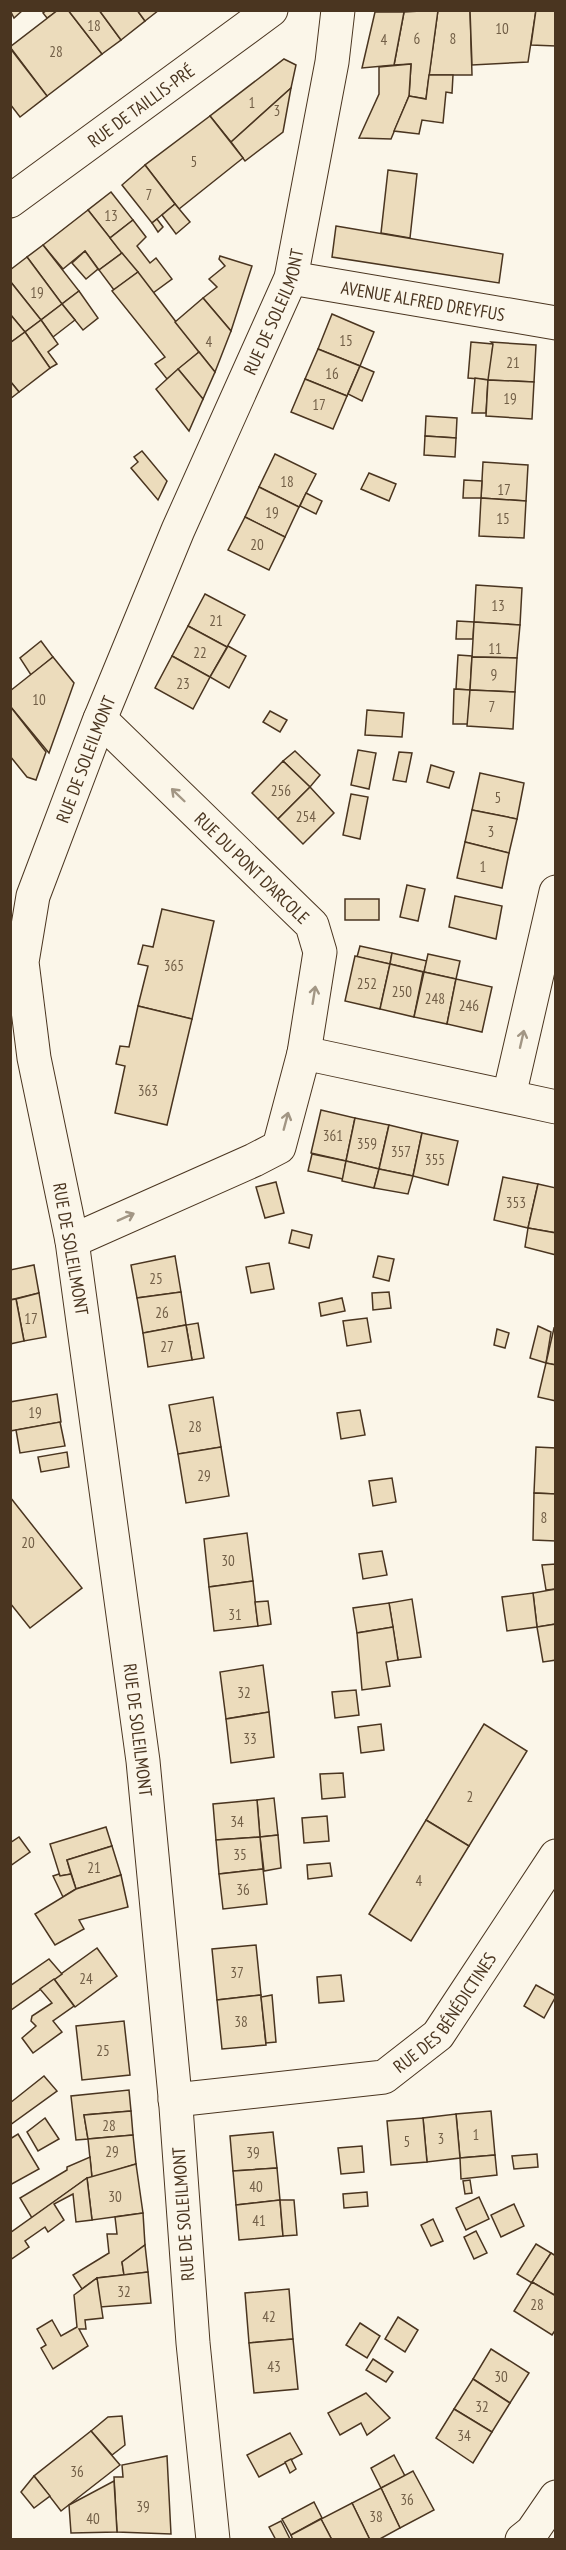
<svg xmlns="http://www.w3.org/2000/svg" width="566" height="2550" viewBox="0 0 566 2550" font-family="'PT Sans Narrow',sans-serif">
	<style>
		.building { fill: #ecdcbc; stroke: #4a3520; stroke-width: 1.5 }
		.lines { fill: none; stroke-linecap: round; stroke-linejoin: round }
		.minor-casing { stroke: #4a3520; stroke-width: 35 }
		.major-casing { stroke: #4a3520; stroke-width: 35 }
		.minor { stroke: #fbf6e9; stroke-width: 33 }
		.major { stroke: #fbf6e9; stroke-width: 33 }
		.oneway { stroke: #a29684 }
		.labels { text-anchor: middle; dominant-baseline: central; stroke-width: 4.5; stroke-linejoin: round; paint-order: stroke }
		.number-label { font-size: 15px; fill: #725f47 }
		.street-label { font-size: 18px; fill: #4a3520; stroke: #fbf6e9 }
	</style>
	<rect width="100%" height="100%" fill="#fbf6e9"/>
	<!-- building -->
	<g class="building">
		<polygon points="10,10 23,10 14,18"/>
		<polygon points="47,10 57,10 57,11 47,18 43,13"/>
		<polygon points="68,10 102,54 47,96 10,47 58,10"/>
		<polygon points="68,10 99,10 121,40 102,54"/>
		<polygon points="99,10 137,10 145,21 121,40"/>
		<polygon points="137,10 159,10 145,21"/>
		<polygon points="438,10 470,10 472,75 429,75"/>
		<polygon points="438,10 426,99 409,96 411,64 394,65 404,12"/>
		<polygon points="470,10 536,10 528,62 472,65"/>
		<polygon points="536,10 556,10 556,46 531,45"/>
		<polygon points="375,12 404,12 394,65 362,68"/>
		<polygon points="10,48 47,96 20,117 10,104"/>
		<polygon points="284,59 296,65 291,88 231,142 210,116"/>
		<polygon points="411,64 409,96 391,139 359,138 379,94 379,67"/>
		<polygon points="429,75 453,75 452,93 446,92 443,123 422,120 419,134 394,131 409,96 426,99"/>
		<polygon points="291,88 283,132 245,161 231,142"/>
		<polygon points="210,116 243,158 179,209 145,165"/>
		<polygon points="145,165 175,204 152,223 122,185"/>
		<polygon points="388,170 417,174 410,238 381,233"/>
		<polygon points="111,192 133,220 110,238 88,210"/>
		<polygon points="175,204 190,222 176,234 162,215"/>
		<polygon points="88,210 122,253 99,270 85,251 63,269 43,245"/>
		<polygon points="157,219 163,227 158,232 152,223"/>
		<polygon points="133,220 146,237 137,246 150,263 156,258 172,279 153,293 110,238"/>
		<polygon points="336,226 503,254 499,283 332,257"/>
		<polygon points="43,245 79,291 62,304 27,257"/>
		<polygon points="85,251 98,269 86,279 72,263"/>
		<polygon points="122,253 138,272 114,290 99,270"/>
		<polygon points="220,256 252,266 231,331 203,298 217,287 209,279 225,266 219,259"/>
		<polygon points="27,257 62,304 41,320 10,281 10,270"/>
		<polygon points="138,272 199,352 167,379 155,364 165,357 112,291"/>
		<polygon points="10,281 41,320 25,332 10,314"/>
		<polygon points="79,291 98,318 83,330 62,304"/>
		<polygon points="203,298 231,331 215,372 175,322"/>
		<polygon points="62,304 75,320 53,337 41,320"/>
		<polygon points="10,314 25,332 10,343"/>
		<polygon points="332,314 374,332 360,366 318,349"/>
		<polygon points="41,320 58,344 48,352 57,364 50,368 25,332"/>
		<polygon points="25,332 50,368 19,392 10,381 10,343"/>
		<polygon points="471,342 493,344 490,380 468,378"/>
		<polygon points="491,342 536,345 534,382 488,380 493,344"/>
		<polygon points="318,349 360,366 347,396 305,379"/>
		<polygon points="199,352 215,372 203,399 178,369"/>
		<polygon points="360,366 374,372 362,401 348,394"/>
		<polygon points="178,369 203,399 189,431 156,389"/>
		<polygon points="475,378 488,380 486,413 472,413"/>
		<polygon points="305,379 347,396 333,429 291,412"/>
		<polygon points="488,380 534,382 532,419 486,416"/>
		<polygon points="10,381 19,392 10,399"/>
		<polygon points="426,416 457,418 456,438 425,436"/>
		<polygon points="425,436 456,438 455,457 424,455"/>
		<polygon points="142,451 167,481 158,500 131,468 138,462 134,457"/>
		<polygon points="275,454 316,474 299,507 259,487"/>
		<polygon points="483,462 528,465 526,501 481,498"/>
		<polygon points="369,473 396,484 389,501 361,489"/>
		<polygon points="464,480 482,481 481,498 463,498"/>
		<polygon points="259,487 299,507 285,537 245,517"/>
		<polygon points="306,493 322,501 316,514 300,506"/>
		<polygon points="481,498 526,501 524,538 479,536"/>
		<polygon points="245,517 285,537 269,570 228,550"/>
		<polygon points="476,585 522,588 520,625 474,622"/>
		<polygon points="205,594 245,615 227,647 188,626"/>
		<polygon points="457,621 474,622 473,639 456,639"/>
		<polygon points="474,622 520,625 517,658 472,657"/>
		<polygon points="188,626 227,647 210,677 172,656"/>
		<polygon points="41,641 53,657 31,675 20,658"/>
		<polygon points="228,646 246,656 229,688 210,677"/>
		<polygon points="458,655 472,656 470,690 456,689"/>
		<polygon points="172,656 210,677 193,709 155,688"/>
		<polygon points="53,657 74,683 49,753 10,706 10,691"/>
		<polygon points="472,657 517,658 515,692 470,690"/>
		<polygon points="454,689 470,690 468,724 453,724"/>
		<polygon points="470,690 515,692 513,729 467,726"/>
		<polygon points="10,706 46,752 36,780 27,777 10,756"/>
		<polygon points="367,710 404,713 402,737 365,735"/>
		<polygon points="270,711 287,720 280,732 263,722"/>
		<polygon points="358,750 376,753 369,789 351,785"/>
		<polygon points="295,751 320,775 310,787 283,761"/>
		<polygon points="399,752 412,753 406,782 393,780"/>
		<polygon points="283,761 310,787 278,819 252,793"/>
		<polygon points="431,765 454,772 449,788 427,782"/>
		<polygon points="480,773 524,783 517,819 472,810"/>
		<polygon points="310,787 334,813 303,844 278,819"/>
		<polygon points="351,794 368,797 360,839 343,835"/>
		<polygon points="472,810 517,819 509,853 465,842"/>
		<polygon points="465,842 509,853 502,888 457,878"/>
		<polygon points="407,885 425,889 418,921 400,917"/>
		<polygon points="455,896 502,906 496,939 449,927"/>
		<rect x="345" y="899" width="34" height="21"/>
		<polygon points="162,909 214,921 192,1019 138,1006 148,966 138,964 143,945 153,947"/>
		<polygon points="360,946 392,953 390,964 357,957"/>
		<polygon points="392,953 427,961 424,972 390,964"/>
		<polygon points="428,954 460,961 456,979 424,972"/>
		<polygon points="355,956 390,964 380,1009 345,1001"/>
		<polygon points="390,964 423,972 414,1017 380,1009"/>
		<polygon points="424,972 456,979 447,1024 414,1017"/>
		<polygon points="456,979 492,987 482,1032 447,1024"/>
		<polygon points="138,1006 192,1019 167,1125 115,1113 125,1066 116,1064 120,1046 129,1047"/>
		<polygon points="321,1110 355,1118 346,1161 311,1153"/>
		<polygon points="355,1118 389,1125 379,1169 346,1161"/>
		<polygon points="389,1125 422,1133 413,1176 379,1169"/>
		<polygon points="422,1133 458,1141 448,1185 413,1176"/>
		<polygon points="312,1154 346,1161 343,1179 308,1171"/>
		<polygon points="346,1161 379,1169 374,1188 342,1181"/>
		<polygon points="379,1169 413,1176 408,1194 374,1188"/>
		<polygon points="503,1177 538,1184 528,1228 494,1220"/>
		<polygon points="276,1182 284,1213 265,1218 256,1187"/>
		<polygon points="538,1184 556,1188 556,1233 528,1228"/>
		<polygon points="528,1228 556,1233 556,1255 525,1247"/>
		<polygon points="292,1230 312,1235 309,1248 289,1243"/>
		<polygon points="175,1256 181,1292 137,1298 131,1265"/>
		<polygon points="378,1256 394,1259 389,1281 373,1277"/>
		<polygon points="269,1263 274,1289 251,1293 246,1267"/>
		<polygon points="34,1265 39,1293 10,1300 10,1270"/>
		<polygon points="181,1292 186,1325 143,1333 137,1298"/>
		<polygon points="389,1292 391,1308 373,1310 372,1293"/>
		<polygon points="39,1293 46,1337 24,1341 16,1299"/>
		<polygon points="342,1298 345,1311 321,1316 319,1303"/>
		<polygon points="16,1299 24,1341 10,1344 10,1300"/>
		<polygon points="367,1318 371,1342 347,1346 343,1321"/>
		<polygon points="198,1323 204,1358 192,1360 186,1325"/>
		<polygon points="186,1325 192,1360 148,1367 143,1333"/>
		<polygon points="538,1326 551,1332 546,1363 530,1358"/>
		<polygon points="554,1328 556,1329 556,1365 546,1363"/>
		<polygon points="497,1329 509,1333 505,1348 494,1345"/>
		<polygon points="546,1363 556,1365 556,1401 538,1397"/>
		<polygon points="57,1394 61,1422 10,1431 10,1402"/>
		<polygon points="213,1397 221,1447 178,1454 169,1405"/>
		<polygon points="360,1410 365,1435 341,1439 337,1413"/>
		<polygon points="60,1422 65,1446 20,1453 16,1430"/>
		<polygon points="221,1447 229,1496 186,1503 178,1454"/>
		<polygon points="536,1447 556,1448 556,1494 534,1493"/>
		<polygon points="67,1452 69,1467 41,1472 38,1457"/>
		<polygon points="392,1478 396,1502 373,1506 369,1481"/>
		<polygon points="534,1493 556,1494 556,1541 533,1540"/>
		<polygon points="10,1497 82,1588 30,1628 10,1603"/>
		<polygon points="247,1533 253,1581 209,1587 204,1539"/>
		<polygon points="382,1551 387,1575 363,1579 359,1554"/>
		<polygon points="556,1564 556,1589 546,1590 542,1565"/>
		<polygon points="253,1581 258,1626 214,1631 209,1587"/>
		<polygon points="556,1589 556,1624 537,1627 533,1593"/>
		<polygon points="533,1593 537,1627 507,1631 502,1597"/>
		<polygon points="412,1599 421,1657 398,1660 389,1603"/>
		<polygon points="268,1601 271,1624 258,1626 255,1602"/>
		<polygon points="389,1603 393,1627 357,1633 353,1608"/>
		<polygon points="556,1624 556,1660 543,1662 537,1627"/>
		<polygon points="393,1627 398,1660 386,1662 390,1686 362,1690 357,1633"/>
		<polygon points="263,1665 269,1712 226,1719 220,1672"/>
		<polygon points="356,1690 359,1715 335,1718 332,1692"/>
		<polygon points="269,1712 274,1757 231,1763 226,1719"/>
		<polygon points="381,1724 384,1750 361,1753 358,1727"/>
		<polygon points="484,1724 527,1751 469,1846 426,1820"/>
		<polygon points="343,1773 345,1797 322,1799 320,1774"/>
		<polygon points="274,1798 278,1835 260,1837 257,1800"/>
		<polygon points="257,1800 260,1837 216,1840 213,1804"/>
		<polygon points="327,1816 329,1841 304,1843 302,1818"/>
		<polygon points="426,1820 469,1846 411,1941 369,1914"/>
		<polygon points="106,1827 112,1846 67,1860 71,1874 60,1876 50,1844"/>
		<polygon points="278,1835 281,1868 264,1871 260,1837"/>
		<polygon points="19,1837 30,1852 10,1866 10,1843"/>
		<polygon points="260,1837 263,1869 219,1874 216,1840"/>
		<polygon points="112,1846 121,1875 76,1889 67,1860"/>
		<polygon points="330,1863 332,1876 308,1879 307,1865"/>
		<polygon points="263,1869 267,1904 223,1909 219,1874"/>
		<polygon points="59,1874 60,1876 71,1874 76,1889 63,1897 53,1876"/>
		<polygon points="121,1875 128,1907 79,1920 84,1929 55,1945 35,1914 76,1889"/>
		<polygon points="256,1945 261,1995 217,2000 212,1949"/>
		<polygon points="97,1948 117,1976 75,2007 54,1979"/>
		<polygon points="49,1959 62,1974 11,2010 10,1986"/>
		<polygon points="341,1975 344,2001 319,2003 317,1977"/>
		<polygon points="54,1979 74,2006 53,2021 62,2032 33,2053 22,2038 36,2026 31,2021 32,2016 52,2003 40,1989"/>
		<polygon points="536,1985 556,1996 544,2018 524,2006"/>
		<polygon points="261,1995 266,2045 222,2049 217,2000"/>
		<polygon points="272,1995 276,2042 266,2043 261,1997"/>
		<polygon points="124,2021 130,2075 82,2080 76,2026"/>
		<polygon points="44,2076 57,2091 10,2125 10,2103"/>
		<polygon points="129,2090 131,2111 84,2115 88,2139 76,2140 71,2096"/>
		<polygon points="131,2111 133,2135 88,2139 84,2115"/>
		<polygon points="491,2111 495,2155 460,2158 456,2114"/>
		<polygon points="456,2114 460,2158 427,2162 423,2118"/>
		<polygon points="45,2118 59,2139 38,2151 27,2132"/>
		<polygon points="423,2118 427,2162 391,2165 387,2121"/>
		<polygon points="273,2132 277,2168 233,2171 230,2136"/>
		<polygon points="18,2134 39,2169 10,2185 10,2139"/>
		<polygon points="133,2135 136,2164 92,2178 88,2139"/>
		<polygon points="362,2146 364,2172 341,2174 338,2148"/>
		<polygon points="537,2154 538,2167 514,2169 512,2156"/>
		<polygon points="495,2155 497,2175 461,2179 460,2158"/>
		<polygon points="90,2157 92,2178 87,2178 32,2218 20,2198 67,2170 67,2167"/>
		<polygon points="136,2164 143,2213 92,2220 87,2178"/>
		<polygon points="277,2168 280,2200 236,2205 233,2171"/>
		<polygon points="87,2178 92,2220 76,2222 73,2194 54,2204 64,2220 48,2232 45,2227 25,2241 29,2247 10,2260 10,2233"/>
		<polygon points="470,2180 472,2193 465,2194 463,2181"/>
		<polygon points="367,2192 368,2206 344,2208 343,2194"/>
		<polygon points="479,2197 489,2219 466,2230 456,2208"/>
		<polygon points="280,2200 283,2236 239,2240 236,2205"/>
		<polygon points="280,2200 294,2200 297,2235 283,2236"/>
		<polygon points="514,2204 524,2226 501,2237 491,2215"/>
		<polygon points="143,2213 145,2245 122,2262 124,2275 97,2278 82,2289 73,2275 109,2253 107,2234 117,2234 115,2217"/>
		<polygon points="433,2219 443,2241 431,2246 421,2225"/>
		<polygon points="476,2231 487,2253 474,2259 464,2237"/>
		<polygon points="536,2244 551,2253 532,2283 517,2274"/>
		<polygon points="145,2245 148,2272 124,2275 122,2262"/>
		<polygon points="551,2253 556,2256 556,2296 532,2282"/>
		<polygon points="148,2272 151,2303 100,2307 97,2278"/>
		<polygon points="97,2278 103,2318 85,2320 86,2329 79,2329 88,2346 53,2369 41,2348 46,2345 37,2329 52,2320 61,2336 77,2327 74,2295"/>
		<polygon points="532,2282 556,2296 556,2329 552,2335 514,2311"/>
		<polygon points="289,2289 293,2339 249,2343 245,2293"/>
		<polygon points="398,2317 418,2330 405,2352 385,2339"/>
		<polygon points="360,2323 380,2336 367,2358 346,2345"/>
		<polygon points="293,2339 298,2389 254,2393 249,2343"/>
		<polygon points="491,2349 529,2373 510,2403 473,2379"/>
		<polygon points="373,2359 393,2372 386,2382 366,2370"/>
		<polygon points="473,2379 510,2403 492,2432 454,2409"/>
		<polygon points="366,2393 390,2418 367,2435 361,2423 340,2435 328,2413"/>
		<polygon points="454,2409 492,2432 473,2463 436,2438"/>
		<polygon points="122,2416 125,2445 112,2455 91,2431 108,2417"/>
		<polygon points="91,2431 120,2465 61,2511 34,2476"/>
		<polygon points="290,2433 302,2454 259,2477 247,2455"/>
		<polygon points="394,2455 405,2476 381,2488 371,2468"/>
		<polygon points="167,2456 171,2534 117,2532 114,2477 123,2477 122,2465"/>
		<polygon points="291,2459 296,2469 290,2473 285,2462"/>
		<polygon points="413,2471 434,2510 400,2528 381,2488"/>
		<polygon points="34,2476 50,2496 34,2508 21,2492"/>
		<polygon points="114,2481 117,2532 71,2533 69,2505"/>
		<polygon points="381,2488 400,2528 378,2540 370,2540 352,2503"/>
		<polygon points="314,2502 322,2518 291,2535 282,2519"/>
		<polygon points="352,2503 370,2540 332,2540 321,2519"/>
		<polygon points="321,2519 332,2540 293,2540 291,2535"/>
		<polygon points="281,2521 290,2539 289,2540 276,2540 269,2527"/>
	</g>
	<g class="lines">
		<defs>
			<g id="minor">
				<path id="s1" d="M291 278 556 323"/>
				<polyline points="304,1053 556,1107"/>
				<polyline points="509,1096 556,892"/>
				<polyline points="72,1241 254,1160 279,1147 304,1053 320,952 312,925 100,719"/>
				<path id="s2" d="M175 2100 384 2077 438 2035 556 1856"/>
				<path id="s3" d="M213 2540 193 2343 176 2107 143 1761 72 1241 34 1058 22 962 33 896 98 724 178 530 291 278 332 62 338 10"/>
				<polyline points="522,2540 532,2532 556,2497"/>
			</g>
			<g id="major">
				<path id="s4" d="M10 201 271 10"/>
			</g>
		</defs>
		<!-- minor casing -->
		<use href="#minor" class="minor-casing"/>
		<!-- major casing -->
		<use href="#major" class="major-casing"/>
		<!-- minor -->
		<use href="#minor" class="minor"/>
		<!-- major -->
		<use href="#major" class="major"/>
	</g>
	<!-- one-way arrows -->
	<defs><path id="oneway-shaft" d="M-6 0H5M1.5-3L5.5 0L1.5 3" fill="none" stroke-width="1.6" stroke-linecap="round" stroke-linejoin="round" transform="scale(1.5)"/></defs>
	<g class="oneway">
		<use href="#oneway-shaft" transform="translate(178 795) rotate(-136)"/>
		<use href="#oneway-shaft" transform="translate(314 995) rotate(-81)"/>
		<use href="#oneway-shaft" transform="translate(522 1039) rotate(-77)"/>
		<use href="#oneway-shaft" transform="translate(286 1121) rotate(-75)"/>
		<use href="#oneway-shaft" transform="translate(126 1217) rotate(-24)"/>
	</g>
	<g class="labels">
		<!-- number labels -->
		<g class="number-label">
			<text x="94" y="25">18</text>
			<text x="502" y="28">10</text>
			<text x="417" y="38">6</text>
			<text x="453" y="38">8</text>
			<text x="384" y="39">4</text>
			<text x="56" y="51">28</text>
			<text x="252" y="102">1</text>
			<text x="277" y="110">3</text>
			<text x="194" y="161">5</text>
			<text x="149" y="194">7</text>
			<text x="111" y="215">13</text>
			<text x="37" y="292">19</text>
			<text x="346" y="340">15</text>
			<text x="209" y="341">4</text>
			<text x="513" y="362">21</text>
			<text x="332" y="373">16</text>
			<text x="510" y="398">19</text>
			<text x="319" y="404">17</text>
			<text x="287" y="481">18</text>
			<text x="504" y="489">17</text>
			<text x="272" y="512">19</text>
			<text x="503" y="518">15</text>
			<text x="257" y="544">20</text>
			<text x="498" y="605">13</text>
			<text x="216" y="620">21</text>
			<text x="495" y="648">11</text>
			<text x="200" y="652">22</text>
			<text x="494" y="674">9</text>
			<text x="183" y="683">23</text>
			<text x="39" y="699">10</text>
			<text x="492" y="706">7</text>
			<text x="281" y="790">256</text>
			<text x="498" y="797">5</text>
			<text x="306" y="816">254</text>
			<text x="491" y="831">3</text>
			<text x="483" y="866">1</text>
			<text x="174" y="965">365</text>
			<text x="367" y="983">252</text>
			<text x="402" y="991">250</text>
			<text x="435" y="998">248</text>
			<text x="469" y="1005">246</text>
			<text x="148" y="1090">363</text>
			<text x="333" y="1135">361</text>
			<text x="367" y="1143">359</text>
			<text x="401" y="1151">357</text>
			<text x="435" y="1159">355</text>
			<text x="516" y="1202">353</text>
			<text x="156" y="1278">25</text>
			<text x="162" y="1312">26</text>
			<text x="31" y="1318">17</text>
			<text x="167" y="1346">27</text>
			<text x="35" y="1412">19</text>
			<text x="195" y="1426">28</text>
			<text x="204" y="1475">29</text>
			<text x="544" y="1517">8</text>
			<text x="28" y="1542">20</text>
			<text x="228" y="1560">30</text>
			<text x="235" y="1614">31</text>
			<text x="244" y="1692">32</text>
			<text x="250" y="1738">33</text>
			<text x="470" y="1796">2</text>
			<text x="237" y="1821">34</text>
			<text x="240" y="1854">35</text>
			<text x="94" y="1867">21</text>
			<text x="419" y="1880">4</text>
			<text x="243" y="1889">36</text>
			<text x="237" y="1972">37</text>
			<text x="86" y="1978">24</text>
			<text x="241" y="2021">38</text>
			<text x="103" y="2050">25</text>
			<text x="109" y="2125">28</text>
			<text x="476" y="2134">1</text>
			<text x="441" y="2138">3</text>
			<text x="407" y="2141">5</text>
			<text x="112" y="2151">29</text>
			<text x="253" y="2152">39</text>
			<text x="256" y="2186">40</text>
			<text x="115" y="2196">30</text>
			<text x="259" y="2220">41</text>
			<text x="124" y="2291">32</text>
			<text x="537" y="2304">28</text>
			<text x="269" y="2316">42</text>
			<text x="274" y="2366">43</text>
			<text x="501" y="2376">30</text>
			<text x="482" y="2406">32</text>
			<text x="464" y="2435">34</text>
			<text x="77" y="2471">36</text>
			<text x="407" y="2499">36</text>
			<text x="143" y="2506">39</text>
			<text x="376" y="2516">38</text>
			<text x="93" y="2518">40</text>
		</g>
		<!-- street labels -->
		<g class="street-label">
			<text stroke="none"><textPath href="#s4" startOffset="162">RUE DE TAILLIS-PRÉ</textPath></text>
			<text stroke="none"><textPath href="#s1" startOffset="134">AVENUE ALFRED DREYFUS</textPath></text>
			<text stroke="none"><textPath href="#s3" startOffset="2290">RUE DE SOLEILMONT</textPath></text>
			<text stroke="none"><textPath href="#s3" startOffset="1804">RUE DE SOLEILMONT</textPath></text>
			<text transform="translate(252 868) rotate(44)">RUE DU PONT D'ARCOLE</text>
			<text transform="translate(71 1249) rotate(80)">RUE DE SOLEILMONT</text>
			<text transform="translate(138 1730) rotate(83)">RUE DE SOLEILMONT</text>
			<text stroke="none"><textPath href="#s2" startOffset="300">RUE DES BÉNÉDICTINES</textPath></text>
			<text transform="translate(183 2214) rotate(-94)">RUE DE SOLEILMONT</text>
		</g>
	</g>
	<!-- border -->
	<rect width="566" height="2550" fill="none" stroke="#4a3520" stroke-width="24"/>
</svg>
